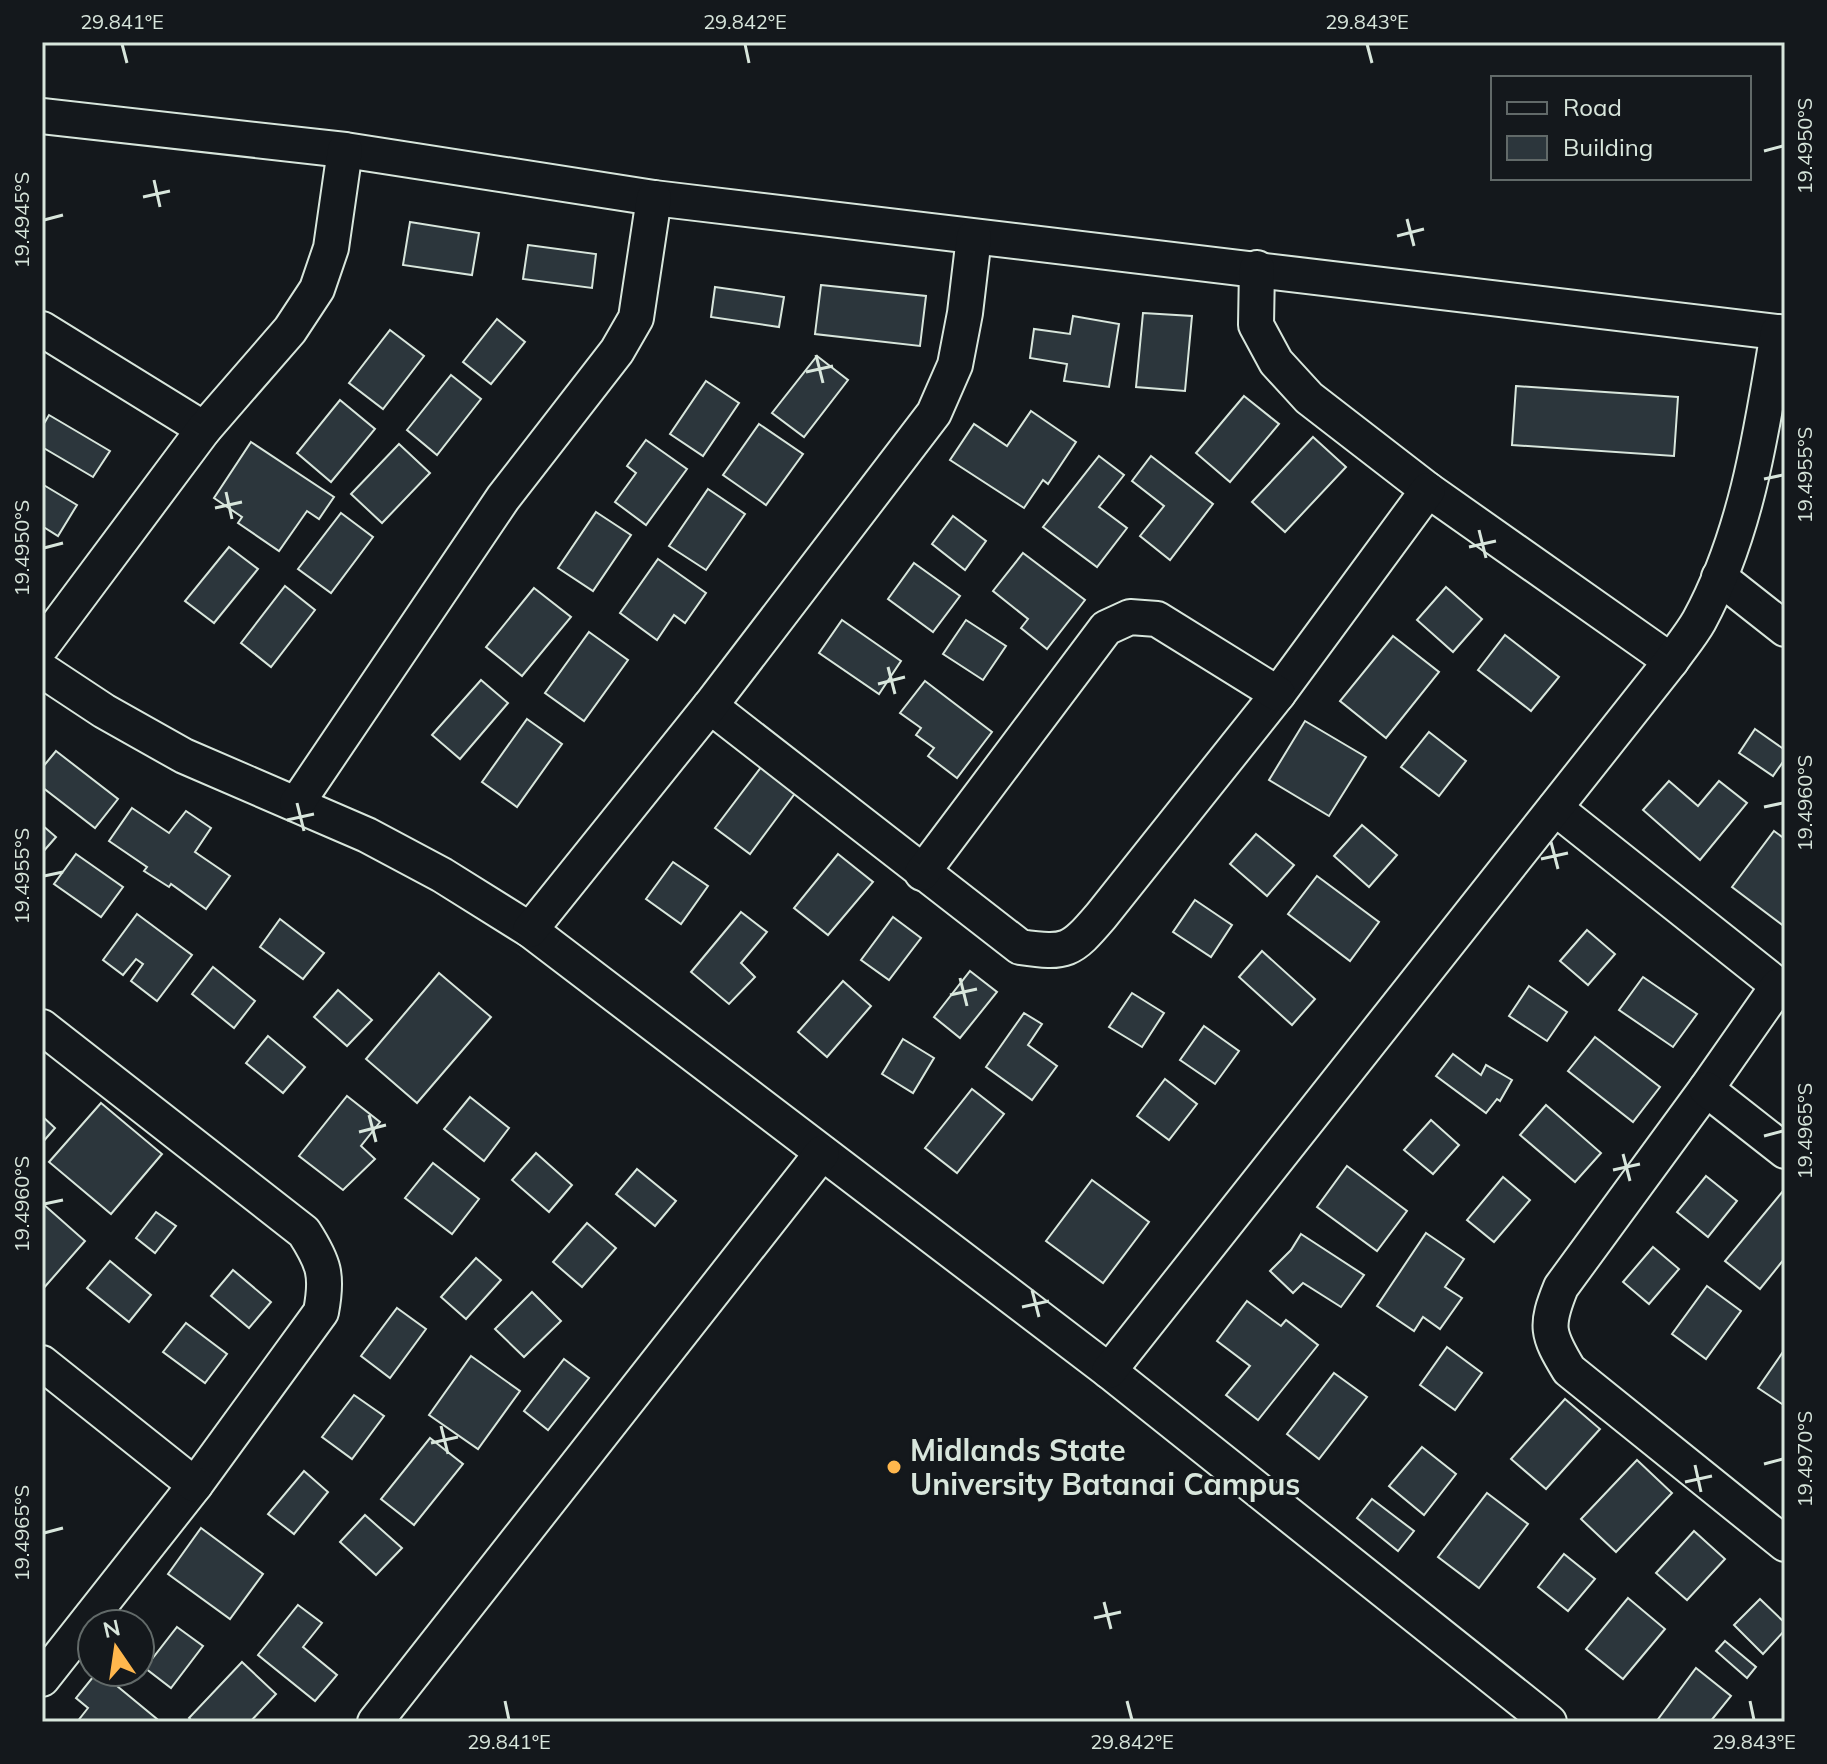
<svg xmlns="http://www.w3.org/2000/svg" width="1827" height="1764" viewBox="0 0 1827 1764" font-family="Mulish,sans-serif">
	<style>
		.building { fill: #2c363c; stroke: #d8e6dc; stroke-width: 2 }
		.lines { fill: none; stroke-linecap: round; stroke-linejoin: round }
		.street-casing { stroke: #d8e6dc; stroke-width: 38 }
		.street { stroke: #14181c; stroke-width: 34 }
		.ticks { fill: none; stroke: #d8e6dc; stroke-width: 3 }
		.poi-dot { fill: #ffb74d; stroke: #14181c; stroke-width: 3 }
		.labels { text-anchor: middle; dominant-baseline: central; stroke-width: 6; stroke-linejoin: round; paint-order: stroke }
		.poi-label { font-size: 30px; font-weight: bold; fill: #d8e6dc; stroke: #14181c; text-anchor: start }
		.neatline { fill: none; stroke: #d8e6dc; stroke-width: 3 }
		.ticks-label { font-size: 20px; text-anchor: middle; fill: #d8e6dc }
	</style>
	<rect width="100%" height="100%" fill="#14181c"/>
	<!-- building -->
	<g class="building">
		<polygon points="410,222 479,233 472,275 403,265"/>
		<polygon points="528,245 596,254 592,288 523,279"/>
		<polygon points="821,285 926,296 920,346 815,334"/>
		<polygon points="715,287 784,297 779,327 711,317"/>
		<polygon points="1143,313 1192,316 1185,391 1136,387"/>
		<polygon points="1073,316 1119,324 1109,387 1064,381 1067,364 1030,358 1034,329 1070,334"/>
		<polygon points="497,319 525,342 491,384 463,362"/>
		<polygon points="390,330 424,356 383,409 349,383"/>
		<polygon points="817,356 848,380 804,437 772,413"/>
		<polygon points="451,375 481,399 437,455 407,430"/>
		<polygon points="706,381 739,403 703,456 670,434"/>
		<polygon points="1516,386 1678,397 1674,456 1512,445"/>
		<polygon points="1244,396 1279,424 1230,482 1196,453"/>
		<polygon points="340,400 375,429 331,482 297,453"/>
		<polygon points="1031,411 1076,442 1048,484 1043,480 1024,508 950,460 974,424 1007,446"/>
		<polygon points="49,415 110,451 93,477 42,447 42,427"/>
		<polygon points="759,424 803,454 766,505 723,475"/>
		<polygon points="1313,437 1346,467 1285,532 1252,502"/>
		<polygon points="646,440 687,469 646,525 615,502 636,473 627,466"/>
		<polygon points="251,442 334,497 319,519 307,511 279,551 238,523 242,517 214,498"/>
		<polygon points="399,444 430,473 382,523 351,494"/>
		<polygon points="1099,456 1124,475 1099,507 1127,528 1097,567 1043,527"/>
		<polygon points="1151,456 1213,504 1170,560 1140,536 1164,506 1132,481"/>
		<polygon points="42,484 77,505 58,536 42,526"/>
		<polygon points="708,489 745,514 706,570 669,546"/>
		<polygon points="596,512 631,535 593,591 558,568"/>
		<polygon points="341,513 373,537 331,593 298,569"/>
		<polygon points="953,516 986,541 965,570 932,544"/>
		<polygon points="229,547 258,569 214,623 185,601"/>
		<polygon points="1023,553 1085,600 1047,649 1021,628 1028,619 993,591"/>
		<polygon points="658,559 706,593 685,623 674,615 657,640 620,613"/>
		<polygon points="914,563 960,596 933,632 888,599"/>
		<polygon points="285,586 315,610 271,667 241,643"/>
		<polygon points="1446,587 1482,619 1453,652 1417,620"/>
		<polygon points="534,588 571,617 522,676 486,647"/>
		<polygon points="842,620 901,661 879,694 819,653"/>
		<polygon points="966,620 1006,646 983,680 943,654"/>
		<polygon points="589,632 628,660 584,721 545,693"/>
		<polygon points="1505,635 1559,677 1531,711 1478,670"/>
		<polygon points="1393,636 1439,672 1386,738 1340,701"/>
		<polygon points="481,680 508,703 460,759 432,735"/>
		<polygon points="925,681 992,732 957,778 928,756 934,748 916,735 921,728 900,713"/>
		<polygon points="527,719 562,744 517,807 482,782"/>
		<polygon points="1305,721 1366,757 1329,816 1269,780"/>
		<polygon points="1755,729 1785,750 1785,759 1773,776 1739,753"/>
		<polygon points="1429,732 1466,761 1439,796 1401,767"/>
		<polygon points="56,751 118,799 95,828 42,787 42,768"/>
		<polygon points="762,766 796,792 750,854 715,828"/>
		<polygon points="1669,781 1698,806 1719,781 1747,803 1700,860 1643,810"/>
		<polygon points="132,808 169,833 186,811 211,828 195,852 230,876 206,909 171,884 169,887 144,871 147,867 109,841"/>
		<polygon points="42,825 56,837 42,853"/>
		<polygon points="1362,825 1397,855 1369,887 1334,856"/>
		<polygon points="1774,831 1785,839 1785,927 1732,887"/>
		<polygon points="1256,834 1294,865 1267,896 1230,864"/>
		<polygon points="76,854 123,887 101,917 54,884"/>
		<polygon points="838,854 873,882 828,935 794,908"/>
		<polygon points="673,862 708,886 681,924 646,899"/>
		<polygon points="1317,876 1379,922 1350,961 1288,914"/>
		<polygon points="1195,900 1232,925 1211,957 1173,932"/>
		<polygon points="741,912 767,932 741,963 755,977 729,1004 691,972"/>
		<polygon points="137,914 192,955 157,1001 131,981 143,964 136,959 123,975 103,960"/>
		<polygon points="893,917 921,938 889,980 861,960"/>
		<polygon points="280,919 324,953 303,979 260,947"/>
		<polygon points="1587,930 1615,954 1588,985 1560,961"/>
		<polygon points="1262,951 1315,999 1292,1025 1239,977"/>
		<polygon points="213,967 255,1001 234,1028 192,994"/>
		<polygon points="970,971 997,992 960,1038 934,1017"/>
		<polygon points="439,973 491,1017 417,1103 366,1059"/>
		<polygon points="1643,977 1697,1014 1673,1047 1619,1010"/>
		<polygon points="843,981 871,1006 827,1057 798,1032"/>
		<polygon points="1529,986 1567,1012 1547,1041 1509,1016"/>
		<polygon points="338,990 372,1020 347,1046 314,1017"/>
		<polygon points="1132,993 1164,1013 1142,1047 1109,1027"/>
		<polygon points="1024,1013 1042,1024 1028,1045 1057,1066 1032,1100 986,1067"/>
		<polygon points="1204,1026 1239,1051 1215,1084 1180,1060"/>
		<polygon points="268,1036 305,1067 283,1093 246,1063"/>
		<polygon points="1595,1037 1660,1087 1633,1122 1568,1071"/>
		<polygon points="903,1039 934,1058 913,1093 882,1074"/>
		<polygon points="1453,1054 1481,1075 1486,1065 1512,1080 1500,1101 1497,1099 1486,1113 1436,1076"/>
		<polygon points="1165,1079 1197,1104 1169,1140 1137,1116"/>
		<polygon points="972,1089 1004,1114 957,1173 925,1148"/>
		<polygon points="347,1096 380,1122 361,1146 375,1159 343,1190 299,1156"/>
		<polygon points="470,1097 509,1128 484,1161 444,1129"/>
		<polygon points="101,1103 162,1154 111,1214 49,1162"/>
		<polygon points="1546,1105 1601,1153 1575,1182 1520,1135"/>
		<polygon points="42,1116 55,1128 42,1143"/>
		<polygon points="1431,1120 1459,1145 1433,1174 1404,1150"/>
		<polygon points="536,1153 572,1185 549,1212 512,1180"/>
		<polygon points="433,1163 479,1199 452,1234 405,1198"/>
		<polygon points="1347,1166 1407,1211 1377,1251 1317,1207"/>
		<polygon points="637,1169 676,1201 655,1226 616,1194"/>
		<polygon points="1706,1176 1737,1201 1708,1237 1677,1212"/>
		<polygon points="1503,1177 1530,1200 1494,1242 1467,1220"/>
		<polygon points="1092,1180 1149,1222 1103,1283 1046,1241"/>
		<polygon points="1783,1191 1785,1193 1785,1258 1760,1289 1725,1261"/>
		<polygon points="42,1203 85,1241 42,1290"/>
		<polygon points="156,1212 176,1226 155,1253 136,1238"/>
		<polygon points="587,1223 616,1248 582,1287 553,1262"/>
		<polygon points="1426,1233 1464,1259 1445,1287 1462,1298 1440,1329 1423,1317 1414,1331 1377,1306"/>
		<polygon points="1301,1234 1364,1275 1341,1307 1303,1283 1293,1293 1270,1271 1291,1250"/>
		<polygon points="1653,1247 1679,1269 1649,1304 1623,1282"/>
		<polygon points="476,1258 501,1280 466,1319 441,1297"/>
		<polygon points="110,1261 151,1295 129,1322 87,1288"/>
		<polygon points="233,1270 271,1302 249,1328 211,1296"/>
		<polygon points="1707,1286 1741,1311 1706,1359 1672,1334"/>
		<polygon points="532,1292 561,1321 524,1357 495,1329"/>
		<polygon points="1247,1301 1281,1326 1286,1320 1318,1345 1258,1420 1226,1395 1250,1366 1217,1341"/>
		<polygon points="397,1308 426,1329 390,1378 361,1356"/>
		<polygon points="186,1323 227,1354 205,1383 163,1352"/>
		<polygon points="1447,1347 1482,1373 1455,1410 1420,1385"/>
		<polygon points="1785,1349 1785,1406 1758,1388"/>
		<polygon points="471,1356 520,1391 478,1449 429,1415"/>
		<polygon points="564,1359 589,1378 548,1430 524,1411"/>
		<polygon points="1334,1373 1367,1397 1319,1459 1287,1434"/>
		<polygon points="354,1395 384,1416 352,1459 322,1437"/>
		<polygon points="1565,1399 1600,1429 1546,1489 1511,1459"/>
		<polygon points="430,1438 463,1464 414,1525 381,1499"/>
		<polygon points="1422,1447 1456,1474 1424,1515 1389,1486"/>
		<polygon points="1637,1460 1672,1493 1616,1552 1581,1519"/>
		<polygon points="304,1471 328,1492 294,1534 268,1514"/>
		<polygon points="1487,1493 1528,1524 1479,1588 1438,1557"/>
		<polygon points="1372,1499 1414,1531 1398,1551 1357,1518"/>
		<polygon points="365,1515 402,1548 376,1575 340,1542"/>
		<polygon points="201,1528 263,1574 230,1619 168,1574"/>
		<polygon points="1694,1531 1725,1559 1687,1600 1656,1573"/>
		<polygon points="1564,1554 1595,1579 1568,1611 1538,1587"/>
		<polygon points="1628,1598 1665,1629 1623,1679 1586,1649"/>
		<polygon points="1760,1599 1785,1623 1785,1630 1763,1654 1734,1625"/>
		<polygon points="298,1605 322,1623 303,1647 337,1675 315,1701 258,1655"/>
		<polygon points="177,1627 203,1646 171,1688 145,1668"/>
		<polygon points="1725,1641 1756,1667 1747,1678 1716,1651"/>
		<polygon points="242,1662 276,1694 250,1722 193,1722 189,1718"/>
		<polygon points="1696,1668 1731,1696 1710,1722 1656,1722"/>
		<polygon points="97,1672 100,1672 157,1719 155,1722 77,1722 88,1708 76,1698"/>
	</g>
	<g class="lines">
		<defs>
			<g id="street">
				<polyline points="42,116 345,150 654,198 1785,333"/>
				<polyline points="1257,268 1256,325 1276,362 1309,398 1428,490 1671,661"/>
				<polyline points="42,329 204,429"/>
				<polyline points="1719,577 1785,629"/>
				<polyline points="42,646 204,429 290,330 317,289 331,248 345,150"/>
				<polyline points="42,670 104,711 184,756 367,835 442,875 530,930 1109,1371 1549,1722"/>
				<path d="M710 706 1020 947C1067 954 1071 951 1101 916L1278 694 1428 490"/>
				<polyline points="297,803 503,498 617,351 636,318 654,198"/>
				<polyline points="1555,808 1785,991"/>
				<polyline points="922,873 1106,628 1130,617 1157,619 1278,694"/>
				<polyline points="530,930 710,706 934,413 955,365 965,313 974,237"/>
				<path d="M1778 986 1706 1089 1561 1287C1545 1326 1547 1334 1569 1370L1785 1544"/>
				<path d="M42 1027 304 1232C324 1263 328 1275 321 1312L195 1485 42 1679"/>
				<polyline points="1706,1089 1785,1151"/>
				<polyline points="42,1363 195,1485"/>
				<path d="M1109 1371 1671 661C1680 648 1691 635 1699 621 1747 533 1762 429 1778 332"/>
				<polyline points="375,1722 822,1153"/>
			</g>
		</defs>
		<!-- street casing -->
		<use href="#street" class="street-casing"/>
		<!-- street -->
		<use href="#street" class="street"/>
	</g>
	<!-- ticks -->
	<path class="ticks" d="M122 44 127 63M745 44 749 63M1367 44 1372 63M1764 151 1783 146M154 180 160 207M143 197 170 191M1407 219 1414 246M44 220 63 215M1397 236 1424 229M816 355 823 383M806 372 833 366M1764 479 1783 475M226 492 232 519M215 508 242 502M1479 530 1486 558M1469 547 1496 541M44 548 63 543M888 667 895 694M878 684 905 677M297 803 304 831M1764 807 1783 803M287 820 314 814M1551 842 1558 869M1541 859 1568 853M44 876 63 872M960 978 967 1006M950 995 977 989M369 1115 376 1142M359 1132 386 1125M1764 1136 1783 1131M1623 1154 1630 1181M1613 1170 1640 1164M44 1204 63 1200M1032 1290 1039 1317M1022 1307 1049 1301M441 1426 448 1454M431 1443 458 1437M1764 1464 1783 1459M1695 1465 1701 1492M1685 1482 1712 1476M44 1533 63 1528M1104 1602 1111 1629M1094 1618 1121 1612M505 1701 509 1720M1127 1701 1132 1720M1750 1701 1754 1720"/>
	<!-- markers -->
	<circle class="poi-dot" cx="894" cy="1467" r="8"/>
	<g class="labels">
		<!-- poi labels -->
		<g class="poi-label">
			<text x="910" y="1450">Midlands State<tspan x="910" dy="34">University Batanai Campus</tspan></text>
		</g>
	</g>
	<!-- border -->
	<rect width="1827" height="1764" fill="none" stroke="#14181c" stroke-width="88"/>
	<!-- legend -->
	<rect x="1491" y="76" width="260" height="104" fill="#14181c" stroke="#626a69" stroke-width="2"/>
	<rect x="1507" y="102" width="40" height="12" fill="#14181c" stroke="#626a69" stroke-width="2"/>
	<text x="1563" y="116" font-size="24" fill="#d8e6dc">Road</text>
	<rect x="1507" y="136" width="40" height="24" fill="#2c363c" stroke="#626a69" stroke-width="2"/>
	<text x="1563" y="156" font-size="24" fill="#d8e6dc">Building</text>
	<!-- north arrow -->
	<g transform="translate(116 1648) rotate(347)"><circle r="38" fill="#14181c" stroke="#626a69" stroke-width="2"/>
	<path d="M0-6L14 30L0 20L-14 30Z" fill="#ffb74d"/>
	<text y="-12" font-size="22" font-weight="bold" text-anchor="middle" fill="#d8e6dc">N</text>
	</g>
	<rect x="44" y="44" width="1739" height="1676" class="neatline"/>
	<g class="ticks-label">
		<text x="122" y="29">29.841°E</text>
		<text x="745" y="29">29.842°E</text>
		<text x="1367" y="29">29.843°E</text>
		<text transform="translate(1805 146) rotate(-90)" y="7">19.4950°S</text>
		<text transform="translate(22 220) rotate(-90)" y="7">19.4945°S</text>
		<text transform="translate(1805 475) rotate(-90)" y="7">19.4955°S</text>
		<text transform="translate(22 548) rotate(-90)" y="7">19.4950°S</text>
		<text transform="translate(1805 803) rotate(-90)" y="7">19.4960°S</text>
		<text transform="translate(22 876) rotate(-90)" y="7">19.4955°S</text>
		<text transform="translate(1805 1131) rotate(-90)" y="7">19.4965°S</text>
		<text transform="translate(22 1204) rotate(-90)" y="7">19.4960°S</text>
		<text transform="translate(1805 1459) rotate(-90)" y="7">19.4970°S</text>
		<text transform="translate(22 1533) rotate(-90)" y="7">19.4965°S</text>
		<text x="509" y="1749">29.841°E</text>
		<text x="1132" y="1749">29.842°E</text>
		<text x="1754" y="1749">29.843°E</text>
	</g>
</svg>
